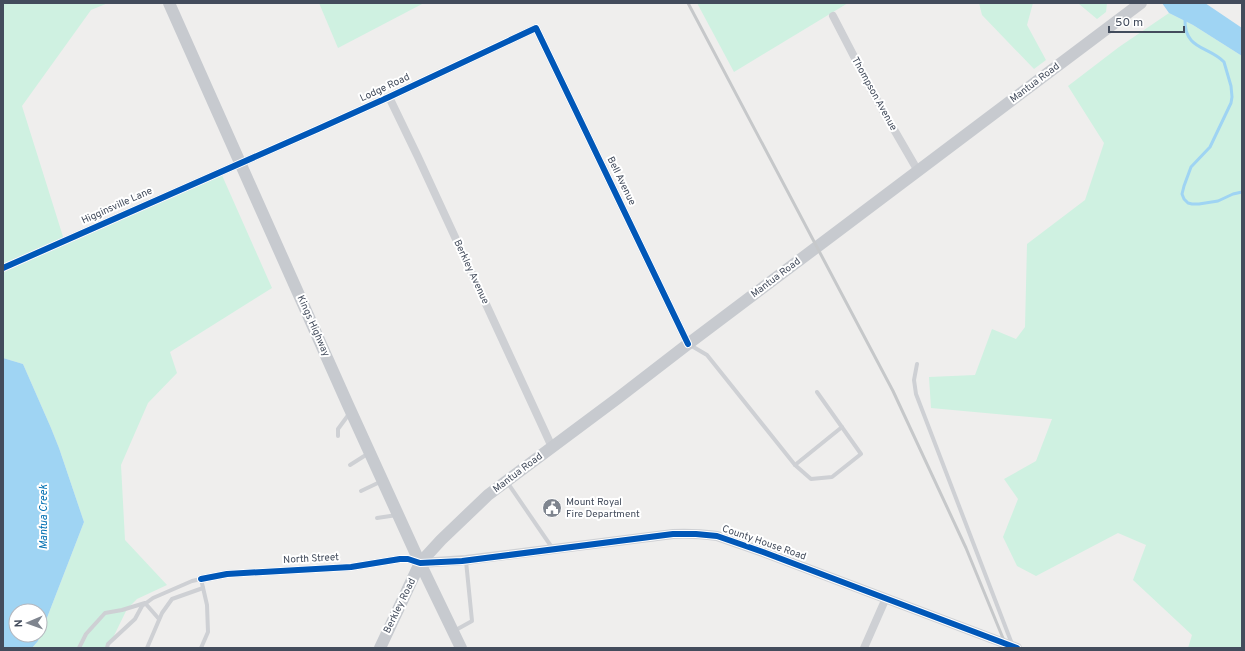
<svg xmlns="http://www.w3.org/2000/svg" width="1245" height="651" viewBox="0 0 1245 651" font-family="Overpass,sans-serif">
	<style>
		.green { fill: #cff1e1 }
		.water { fill: #9fd4f3; fill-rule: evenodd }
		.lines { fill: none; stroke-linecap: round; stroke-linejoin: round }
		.stream { stroke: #9fd4f3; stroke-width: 3 }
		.service { stroke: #ced0d4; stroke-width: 4 }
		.minor { stroke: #ced0d4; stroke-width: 8 }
		.tertiary { stroke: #ced0d4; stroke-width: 10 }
		.primary { stroke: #c7cacf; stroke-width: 12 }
		.rail { stroke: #c6c8ca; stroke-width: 3 }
		.cycleway-casing { stroke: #fff; stroke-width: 8 }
		.cycleway { stroke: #0057b8; stroke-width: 6 }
		.labels { text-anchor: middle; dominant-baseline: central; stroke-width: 4; stroke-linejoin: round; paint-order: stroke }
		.street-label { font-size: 10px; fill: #434c5c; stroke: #fff }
		.poi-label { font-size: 10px; fill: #434c5c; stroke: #fff; text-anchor: start }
		.water-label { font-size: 11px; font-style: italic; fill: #0070b2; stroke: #fff }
	</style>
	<rect width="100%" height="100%" fill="#efeeed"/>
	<!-- green -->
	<g class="green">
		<polygon points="3,3 108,3 91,10 22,106 65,243 221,173 272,288 170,352 177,373 148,403 121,465 125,540 167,585 137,599 127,609 108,648 32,648 38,641 84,522 59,448 51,428 23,364 3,358"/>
		<polygon points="319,3 424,3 338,48"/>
		<polygon points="697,3 848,3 734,72"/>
		<polygon points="979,3 1033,3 1027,25 1046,60 1034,69 982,15"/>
		<polygon points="1075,3 1107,3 1106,12 1097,19 1079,4"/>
		<polygon points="1169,13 1193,25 1242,56 1242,648 1188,648 1192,635 1133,580 1146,545 1118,533 1036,576 1017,566 1003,537 1018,499 1004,479 1036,461 1052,419 931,408 929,377 975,375 992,329 1016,339 1025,327 1027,244 1085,200 1104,143 1068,86 1119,47"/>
	</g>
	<!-- water -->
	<g class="water">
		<polygon points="1162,3 1205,3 1242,28 1242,56 1193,25 1169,13"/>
		<path d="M3 358 23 364 51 428 59 448 84 522 38 641 32 648H3ZM16 611H40V635H16Z"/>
	</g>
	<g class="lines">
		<!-- stream -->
		<path class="stream" d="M1185 19C1184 50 1209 46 1224 62L1231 86 1232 97 1231 103 1210 147 1191 167 1184 186 1182 194 1184 199 1188 203 1192 204H1199L1218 201 1233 194 1242 192"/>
		<!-- service -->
		<g class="service">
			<polyline points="690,345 707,355 795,465 811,479 832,477 861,454 817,392"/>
			<polyline points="917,364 914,380 916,394 1012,644"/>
			<polyline points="338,436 338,429 349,414"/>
			<polyline points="350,465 369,453"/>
			<polyline points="795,465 842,427"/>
			<polyline points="507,482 553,549"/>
			<polyline points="361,491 382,481"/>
			<polyline points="377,518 397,515"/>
			<polyline points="454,631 472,621 466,561"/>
			<polyline points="79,648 86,634 105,613 122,610 145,603 159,619"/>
			<polyline points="107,648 108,644 135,619 142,606 153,598 192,581 201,579 207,605 208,632 201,648"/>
			<polyline points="147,648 162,613 172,599 203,588"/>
		</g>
		<!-- minor -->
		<g class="minor">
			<polyline points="833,16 874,95 918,171"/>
			<polyline points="389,97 418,157 552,447"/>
			<polyline points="3,268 318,129 389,97 536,28 688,344"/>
			<polyline points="201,579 227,574 351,567 400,559 408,559 420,563"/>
			<polyline points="864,648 886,598"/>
		</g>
		<!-- tertiary -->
		<path class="tertiary" d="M420 563 466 560 673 534C688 533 702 534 717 536L763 552 1017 648"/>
		<!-- primary -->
		<g class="primary">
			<polyline points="169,3 348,405 420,563 461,648"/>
			<polyline points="380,648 420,563 441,540 488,495 618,398 688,344 1141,3"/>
		</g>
		<!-- rail -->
		<polyline class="rail" points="688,3 893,391 966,548 1007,648"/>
		<defs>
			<g id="cycleway">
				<polyline points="3,268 318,129 389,97 536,28 688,344"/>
				<polyline points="201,579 227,574 351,567 400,559 408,559 420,563 462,561 673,534 696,534 717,536 763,552 1017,648"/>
			</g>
		</defs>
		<!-- cycleway casing -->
		<use href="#cycleway" class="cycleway-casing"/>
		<!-- cycleway -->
		<use href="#cycleway" class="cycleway"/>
	</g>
	<!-- icons -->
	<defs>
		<symbol id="civic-disc" viewBox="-11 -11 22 22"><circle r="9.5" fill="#7f858f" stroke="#fff"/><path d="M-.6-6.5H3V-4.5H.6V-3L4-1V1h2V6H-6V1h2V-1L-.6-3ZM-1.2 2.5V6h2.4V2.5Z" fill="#fff"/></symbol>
	</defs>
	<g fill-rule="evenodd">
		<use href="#civic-disc" x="541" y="497" width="22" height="22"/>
	</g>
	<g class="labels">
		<!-- street labels -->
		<g class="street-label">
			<text transform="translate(1035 83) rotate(-37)">Mantua Road</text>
			<text transform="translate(385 88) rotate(-25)">Lodge Road</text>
			<text transform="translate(874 94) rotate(61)">Thompson Avenue</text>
			<text transform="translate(621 181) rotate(64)">Bell Avenue</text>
			<text transform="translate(117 206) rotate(-24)">Higginsville Lane</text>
			<text transform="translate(471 272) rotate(65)">Berkley Avenue</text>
			<text transform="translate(776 278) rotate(-37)">Mantua Road</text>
			<text transform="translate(313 326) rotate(66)">Kings Highway</text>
			<text transform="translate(518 473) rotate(-37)">Mantua Road</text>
			<text transform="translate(764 543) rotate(19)">County House Road</text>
			<text transform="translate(311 559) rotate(-3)">North Street</text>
			<text transform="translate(400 606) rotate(-64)">Berkley Road</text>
		</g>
		<!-- poi labels -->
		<g class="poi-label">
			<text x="566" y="502">Mount Royal<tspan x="566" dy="12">Fire Department</tspan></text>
		</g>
		<!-- water labels -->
		<g class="water-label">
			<text transform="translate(44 517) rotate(-90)">Mantua Creek</text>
		</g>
	</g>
	<!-- border -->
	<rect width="1245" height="651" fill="none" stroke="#434c5c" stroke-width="8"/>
	<!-- north arrow -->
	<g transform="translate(28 623) rotate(268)"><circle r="19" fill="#ffffff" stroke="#b4b7be"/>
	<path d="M0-3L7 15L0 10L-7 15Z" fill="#7f858f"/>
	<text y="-6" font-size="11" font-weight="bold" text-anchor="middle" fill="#434c5c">N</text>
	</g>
	<!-- scale -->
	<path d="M1109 26v6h75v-6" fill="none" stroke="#434c5c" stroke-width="2"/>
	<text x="1115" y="26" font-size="12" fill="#434c5c" stroke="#ffffff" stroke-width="3" paint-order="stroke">50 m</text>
</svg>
